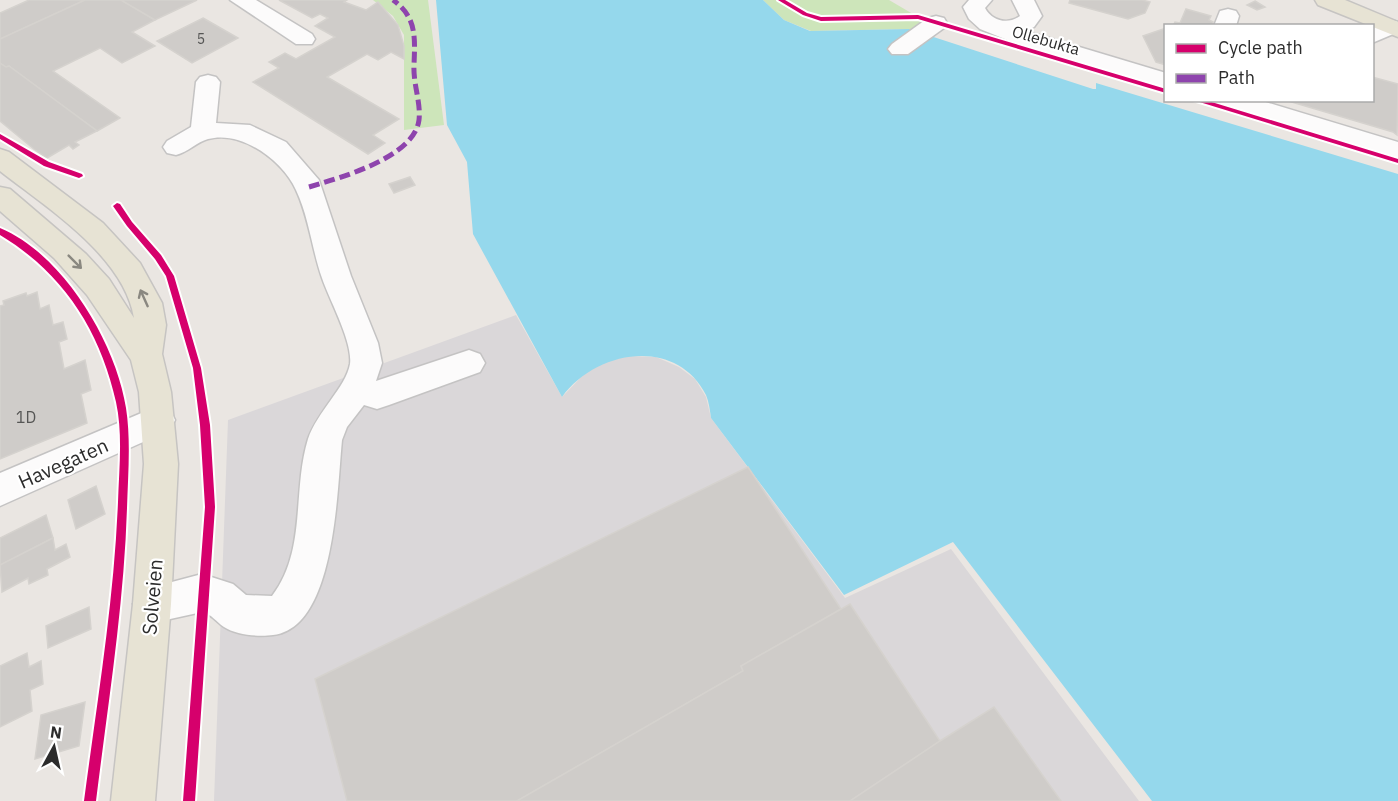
<svg xmlns="http://www.w3.org/2000/svg" width="1398" height="801" viewBox="0 0 1398 801" font-family="'IBM Plex Sans',sans-serif">
	<style>
		.industrial { fill: #dad7d9 }
		.green { fill: #cde5ba }
		.water { fill: #95d8ec }
		.building { fill: #cfccc9; stroke: #d5d2ce; stroke-width: 1.5 }
		.lines { fill: none; stroke-linecap: round; stroke-linejoin: round }
		.minor-casing { stroke: #c4c3c3; stroke-width: 3 }
		.major-casing { stroke: #c6c4c2; stroke-width: 3 }
		.minor { fill: #fcfbfb; fill-rule: evenodd }
		.major { fill: #e7e3d4; fill-rule: evenodd }
		.quiet { stroke: #8e44ad; stroke-width: 5; stroke-dasharray: 11 5; stroke-linecap: butt }
		.cycleway-casing { stroke: #fff; stroke-width: 4 }
		.cycleway { fill: #d6006c; fill-rule: evenodd }
		.oneway { stroke: #8a8880 }
		.labels { text-anchor: middle; dominant-baseline: central; stroke-width: 4.5; stroke-linejoin: round; paint-order: stroke }
		.far-number-label { font-size: 14px; fill: #565655 }
		.far-street-label { font-size: 16px; fill: #2c2c2c; stroke: #fff }
		.number-label { font-size: 16px; fill: #565655 }
		.street-label { font-size: 20px; fill: #2c2c2c; stroke: #fff }
	</style>
	<rect width="100%" height="100%" fill="#eae6e2"/>
	<!-- industrial -->
	<polygon class="industrial" points="516,315 562,397 589,369 610,360 629,356 656,357 679,367 695,379 706,397 711,418 845,598 951,549 1139,801 214,801 228,420"/>
	<!-- green -->
	<g class="green">
		<polygon points="373,0 428,0 444,125 404,130 404,35 393,16"/>
		<polygon points="763,0 889,0 918,17 930,37 909,29 811,31 784,20"/>
	</g>
	<!-- water -->
	<path class="water" d="M436 0H763L784 20 810 31 909 29 1093 89H1096V83L1398 174V801H1152L953 542 844 595 711 418C710 411 709 402 706 395 676 336 596 350 562 397L473 234 467 162 447 125Z"/>
	<!-- building -->
	<g class="building">
		<polygon points="29,0 85,0 0,39 0,13"/>
		<polygon points="85,0 121,0 155,20 132,32 155,46 122,63 100,48 53,71 120,118 97,131 9,66 6,67 0,63 0,39"/>
		<polygon points="121,0 197,0 155,20"/>
		<polygon points="279,0 347,0 344,2 366,10 378,2 398,25 404,46 404,59 391,52 378,60 367,54 327,77 399,119 373,135 385,143 368,154 253,82 279,68 269,62 285,53 296,59 335,37 315,26 328,18 320,14 312,18"/>
		<polygon points="1070,0 1142,0 1150,2 1145,13 1128,19 1069,3"/>
		<polygon points="1255,1 1265,7 1257,10 1247,5"/>
		<polygon points="1186,9 1211,16 1209,20 1213,22 1212,26 1173,26 1175,22 1180,23"/>
		<polygon points="203,18 238,38 192,63 157,41"/>
		<polygon points="1166,28 1166,65 1156,62 1143,36"/>
		<polygon points="0,63 6,67 9,66 97,131 75,142 79,145 73,149 69,145 47,158 35,150 0,121"/>
		<polygon points="1372,77 1398,84 1397,135 1393,132 1285,100 1372,100"/>
		<polygon points="410,177 415,185 394,193 389,184"/>
		<polygon points="37,292 40,309 49,305 53,325 63,322 67,339 59,342 64,369 85,360 91,390 81,394 87,423 0,459 0,306 4,305 3,301 26,293 27,296"/>
		<polygon points="748,467 841,609 741,666 743,671 517,801 347,801 315,679"/>
		<polygon points="96,486 105,514 76,529 68,500"/>
		<polygon points="46,515 53,538 0,565 0,538"/>
		<polygon points="53,538 55,550 66,544 70,557 47,569 48,575 29,584 28,578 2,592 0,565"/>
		<polygon points="850,604 940,741 850,801 517,801 743,671 741,666"/>
		<polygon points="89,607 91,629 48,648 46,626"/>
		<polygon points="27,653 29,667 41,661 43,684 30,690 32,711 0,727 0,666"/>
		<polygon points="85,702 79,746 35,759 41,715"/>
		<polygon points="994,707 1061,801 850,801 940,741"/>
	</g>
	<g class="lines">
		<defs>
			<g id="minor">
				<polygon points="230,0 256,0 312,34 315,39 312,44 296,44"/>
				<path d="M969 0H992L985 8C992 21 1008 25 1020 16L1012 0H1034L1042 16 1034 27 1026 31 1166 73V88L1025 47 980 29 969 19 963 7Z"/>
				<polygon points="1228,9 1236,11 1239,16 1236,26 1214,26 1220,11"/>
				<polygon points="936,16 944,18 947,23 944,28 908,54 892,54 888,49 892,44 928,18"/>
				<polygon points="1391,20 1398,22 1398,32 1372,43 1372,27"/>
				<path d="M208 75 216 77 220 82 216 123 250 125 286 142 319 180 351 276 378 343 382 363 376 381 469 350 480 354 485 363 480 372 389 405 377 409 364 405 347 427 342 440C337 488 336 628 273 635 259 637 236 635 224 627 216 622 212 614 202 612L152 623 138 617 133 604 138 591 202 574 233 584 246 595 272 596C307 550 292 491 308 439 317 412 346 387 350 364 353 342 329 299 322 278 312 250 309 217 296 190 283 161 242 130 208 139 197 142 188 152 176 155L167 153 163 147 167 141 191 127 196 82 200 77Z"/>
				<polygon points="1219,100 1259,100 1398,142 1398,160 1222,105"/>
				<polygon points="158,406 170,410 175,420 170,430 0,506 0,473"/>
			</g>
			<g id="major">
				<polygon points="1315,0 1345,0 1398,22 1398,37 1318,5"/>
				<path d="M0 149 9 152 103 223 140 263 162 303 166 325 162 354 171 392 178 464 171 604 155 801H111L133 604 144 464 139 392 131 360 87 295 54 258 0 211V187L10 189 86 254 109 279 134 318C124 256 47 208 0 171Z"/>
			</g>
		</defs>
		<!-- minor casing -->
		<use href="#minor" class="minor-casing"/>
		<!-- major casing -->
		<use href="#major" class="major-casing"/>
		<!-- minor -->
		<use href="#minor" class="minor"/>
		<!-- major -->
		<use href="#major" class="major"/>
		<!-- quiet -->
		<path class="quiet" d="M309 187C339 178 414 158 419 120 421 102 413 84 414 65 415 38 417 17 393 0"/>
		<defs>
			<g id="cycleway">
				<polygon points="778,0 785,0 807,13 821,17 918,15 1166,89 1166,93 918,19 821,21 803,15"/>
				<polygon points="1193,100 1205,100 1398,159 1398,163"/>
				<polygon points="0,134 49,162 82,174 83,176 79,178 44,166 0,139"/>
				<polygon points="117,203 120,204 132,222 161,255 174,276 201,368 210,425 215,507 195,801 183,801 205,507 200,425 193,368 166,276 155,259 127,226 113,206"/>
				<path d="M0 228C63 254 116 343 126 408 131 440 128 475 127 508 124 606 108 703 96 801H84C97 702 114 602 118 502 119 470 123 434 116 402 100 330 63 273 0 235Z"/>
			</g>
		</defs>
		<!-- cycleway casing -->
		<use href="#cycleway" class="cycleway-casing"/>
		<!-- cycleway -->
		<use href="#cycleway" class="cycleway"/>
	</g>
	<!-- one-way arrows -->
	<defs><path id="oneway-shaft" d="M-6 0H5M1.5-3L5.5 0L1.5 3" fill="none" stroke-width="1.6" stroke-linecap="round" stroke-linejoin="round" transform="scale(1.5)"/></defs>
	<g class="oneway">
		<use href="#oneway-shaft" transform="translate(75 262) rotate(45)"/>
		<use href="#oneway-shaft" transform="translate(144 298) rotate(-114)"/>
	</g>
	<g class="labels">
		<!-- far-number labels -->
		<g class="far-number-label">
			<text x="201" y="39">5</text>
		</g>
		<!-- far-street labels -->
		<g class="far-street-label">
			<text transform="translate(1046 40) rotate(16)">Ollebukta</text>
		</g>
		<!-- number labels -->
		<g class="number-label">
			<text x="26" y="417">1D</text>
		</g>
		<!-- street labels -->
		<g class="street-label">
			<text transform="translate(63 463) rotate(-24)">Havegaten</text>
			<text transform="translate(152 597) rotate(-85)">Solveien</text>
		</g>
	</g>
	<!-- legend -->
	<rect x="1164" y="24" width="210" height="78" fill="#ffffff" stroke="#ababab" stroke-width="1.5"/>
	<rect x="1176" y="44" width="30" height="9" fill="#d6006c" stroke="#ababab" stroke-width="1.5"/>
	<text x="1218" y="54" font-size="18" fill="#2c2c2c">Cycle path</text>
	<rect x="1176" y="74" width="30" height="9" fill="#8e44ad" stroke="#ababab" stroke-width="1.5"/>
	<text x="1218" y="84" font-size="18" fill="#2c2c2c">Path</text>
	<!-- north arrow -->
	<g transform="translate(54 747) rotate(8)" stroke="#ffffff" stroke-width="4.5" paint-order="stroke">
	<path d="M0-4.5L10 22L0 15L-10 22Z" fill="#2c2c2c"/>
	<text y="-9" font-size="16" font-weight="bold" text-anchor="middle" fill="#2c2c2c">N</text>
	</g>
</svg>
